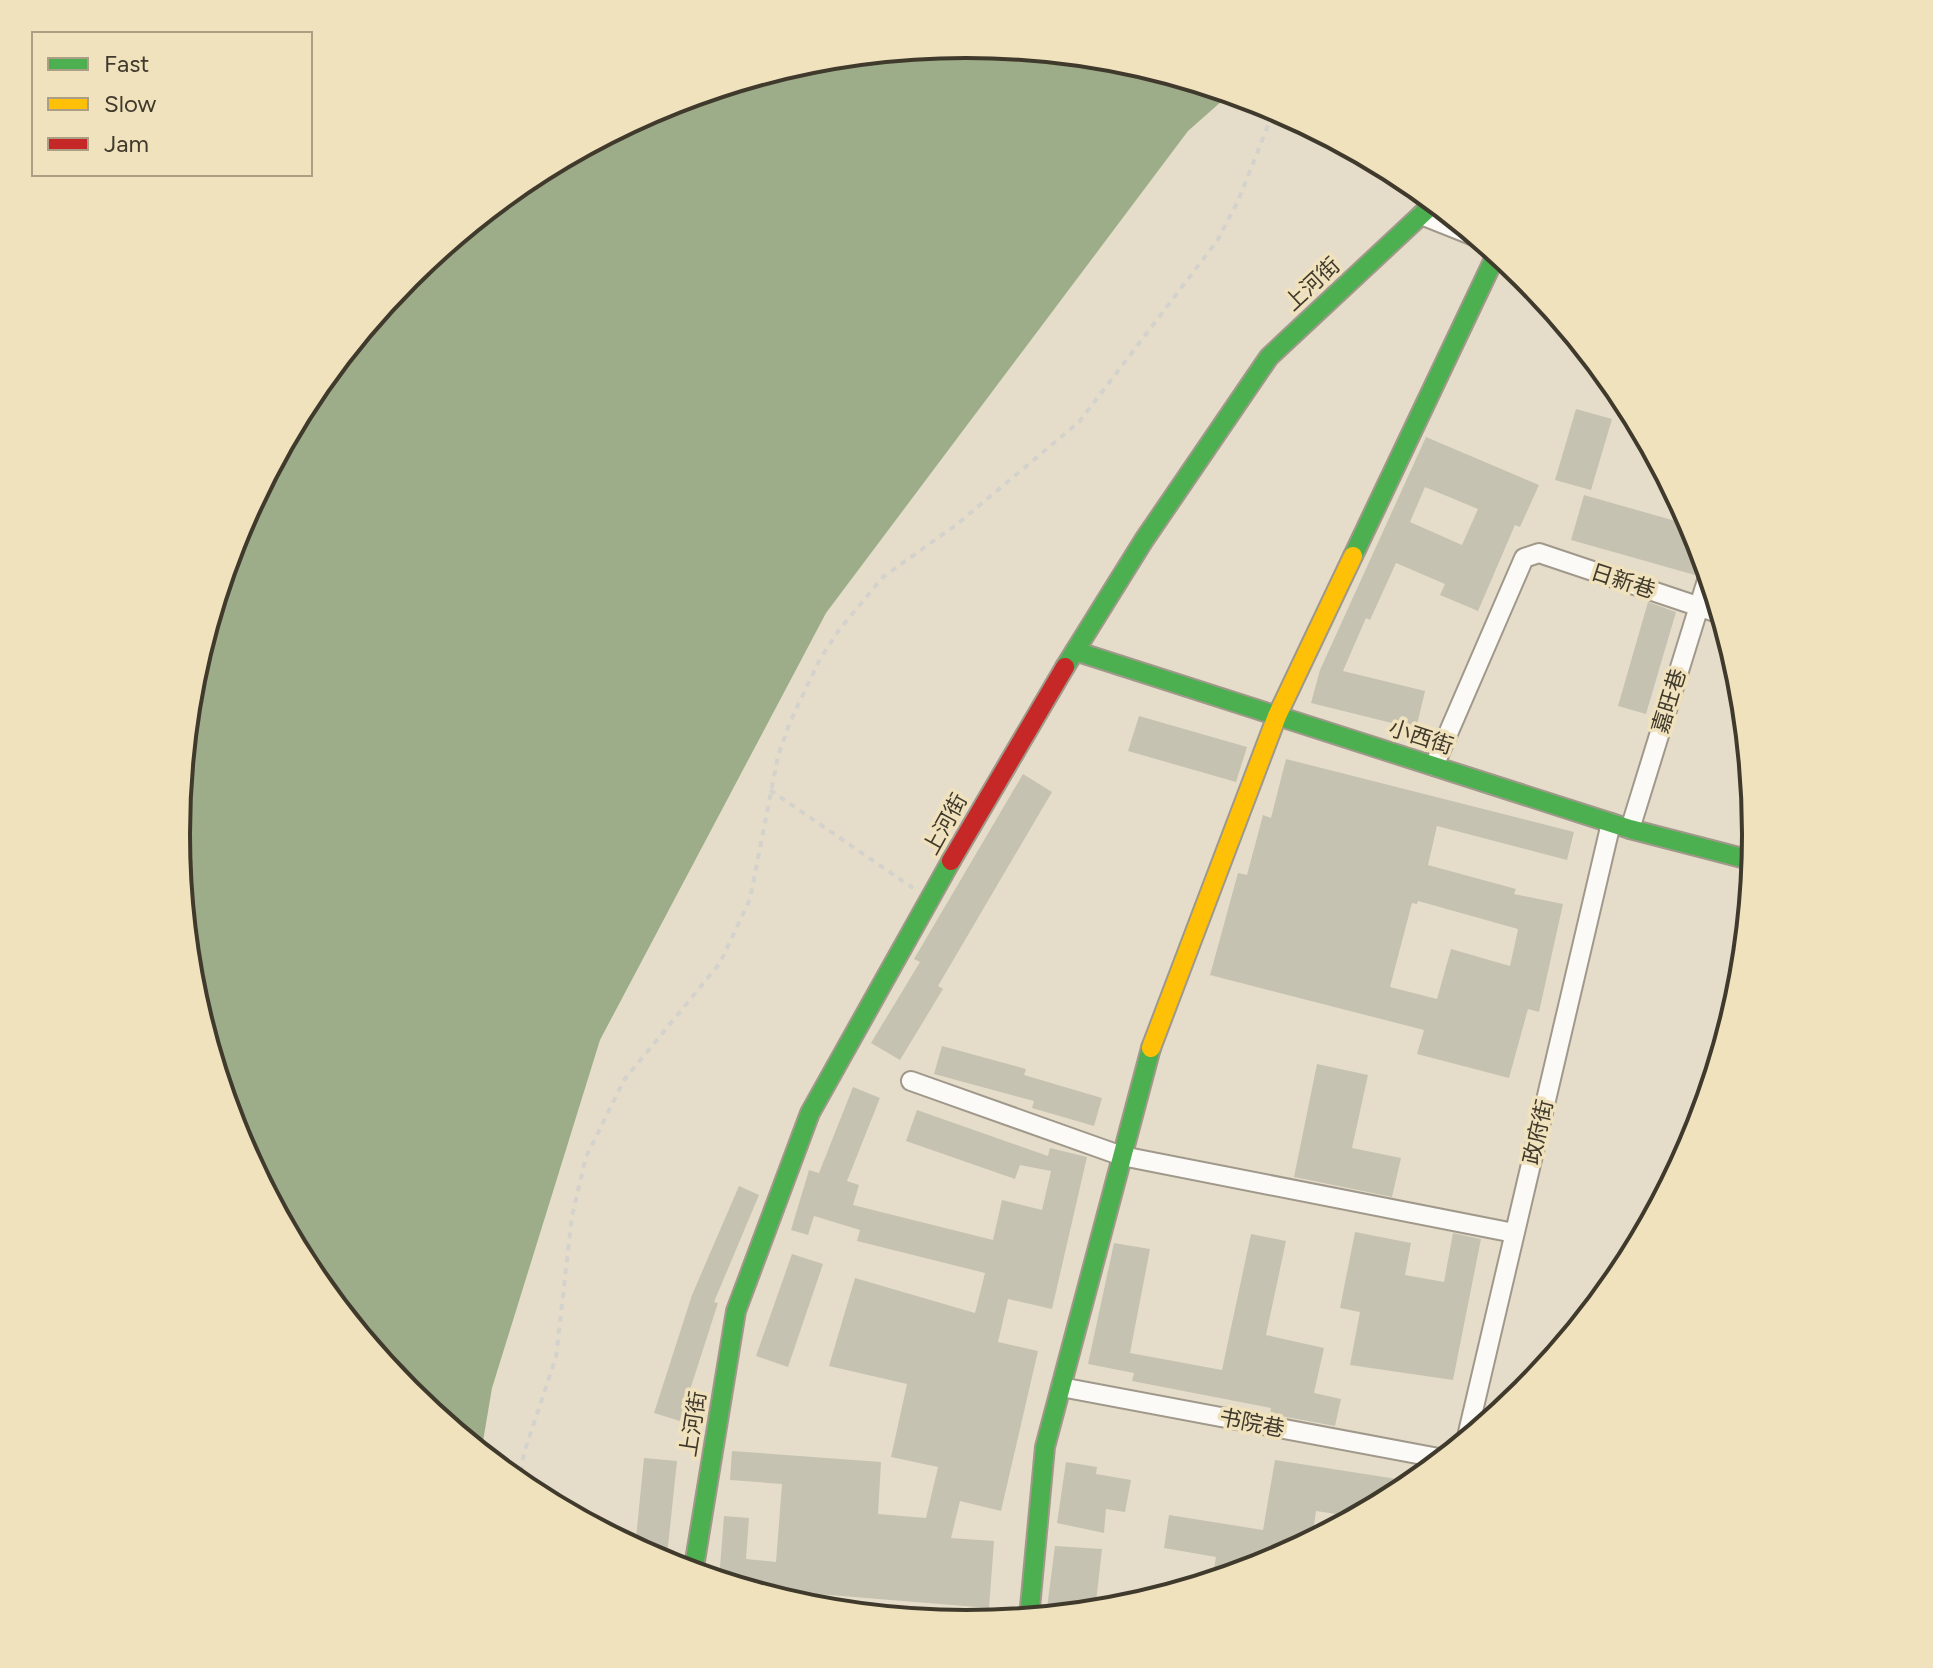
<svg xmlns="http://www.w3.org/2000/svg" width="1933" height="1668" viewBox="0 0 1933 1668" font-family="Figtree,'Noto Sans SC',sans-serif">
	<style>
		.water { fill: #9ead89 }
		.building { fill: #c5c2b2; fill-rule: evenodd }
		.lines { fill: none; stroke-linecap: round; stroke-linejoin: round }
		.street-casing { stroke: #a0998b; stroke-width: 22 }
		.fast-casing { stroke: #a0998b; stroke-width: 22 }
		.slow-casing { stroke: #a0998b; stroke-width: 22 }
		.jam-casing { stroke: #a0998b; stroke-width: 22 }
		.path { stroke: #d4d2cd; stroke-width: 4; stroke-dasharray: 6 6; stroke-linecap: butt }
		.street { stroke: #fbfaf7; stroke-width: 18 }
		.fast { stroke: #4caf50; stroke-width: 18 }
		.slow { stroke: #ffc107; stroke-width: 18 }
		.jam { stroke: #c62828; stroke-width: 18 }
		.labels { text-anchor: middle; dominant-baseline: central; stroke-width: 7; stroke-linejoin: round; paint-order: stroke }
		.street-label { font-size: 22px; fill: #403a2c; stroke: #f1e2be }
		.rim { fill: none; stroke: #403a2c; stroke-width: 4 }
	</style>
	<rect width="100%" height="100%" fill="#e5ddca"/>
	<!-- water -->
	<polygon class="water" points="967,44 1121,59 1231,93 1188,131 826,613 600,1040 492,1388 481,1453 408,1392 309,1273 236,1136 192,988 177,834 192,679 237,531 310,395 408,275 528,177 665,104 813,59"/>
	<!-- building -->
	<g class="building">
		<polygon points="1576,409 1612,419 1591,490 1555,480"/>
		<path d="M1426 437 1539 485 1520 527 1515 525 1478 611 1440 595 1445 584 1396 563 1370 620 1366 618 1343 671 1425 691 1416 729 1311 703 1320 670ZM1425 487 1478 509 1462 545 1410 522Z"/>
		<polygon points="1584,495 1693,526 1702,550 1695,575 1571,540"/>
		<polygon points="1648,602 1676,612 1646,714 1618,706"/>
		<polygon points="1139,716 1247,747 1236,782 1128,751"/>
		<path d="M1286 759 1574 832 1567 860 1437 826 1428 865 1516 889 1514 894 1563 904 1539 1012 1528 1009 1509 1078 1417 1054 1424 1030 1210 975 1238 873 1247 875 1263 815 1271 818ZM1418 901 1518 929 1510 966 1451 949 1437 999 1390 987 1412 903 1417 904Z"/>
		<polygon points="1023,774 1052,792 938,986 943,989 900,1060 871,1043 920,962 914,959"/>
		<polygon points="942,1046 1026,1069 1024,1075 1102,1098 1094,1126 1032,1108 1034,1101 934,1074"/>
		<polygon points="1317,1064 1368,1075 1352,1148 1401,1158 1392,1197 1294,1177"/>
		<polygon points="853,1087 880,1098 847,1181 859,1185 853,1205 993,1240 1002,1200 1042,1210 1051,1171 1020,1165 1015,1179 906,1141 917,1110 1048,1156 1050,1148 1087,1157 1052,1309 1008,1299 998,1342 1038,1351 1001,1511 960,1501 951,1538 994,1541 989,1608 745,1588 719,1580 724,1516 749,1518 746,1559 776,1562 782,1484 730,1480 732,1451 881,1462 878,1514 926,1518 938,1467 891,1457 907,1384 829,1366 855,1278 975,1313 985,1273 857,1241 860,1230 814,1216 808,1235 791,1230 809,1170 819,1173"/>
		<polygon points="739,1186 759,1195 714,1302 718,1303 680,1421 654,1413 692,1295"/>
		<polygon points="1355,1232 1411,1243 1405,1275 1444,1282 1453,1233 1481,1239 1453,1380 1350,1365 1360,1312 1340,1308"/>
		<polygon points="1251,1234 1286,1241 1266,1335 1324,1348 1314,1393 1341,1399 1335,1426 1270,1414 1271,1408 1132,1381 1134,1373 1088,1364 1114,1243 1150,1249 1130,1353 1222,1370"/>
		<polygon points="792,1254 823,1264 788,1367 756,1356"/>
		<polygon points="644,1458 677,1461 666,1565 635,1548"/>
		<polygon points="1275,1460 1416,1482 1356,1517 1316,1511 1312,1541 1268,1564 1212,1581 1216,1557 1164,1548 1169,1515 1263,1530"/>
		<polygon points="1066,1462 1097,1467 1096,1474 1131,1480 1125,1512 1106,1509 1104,1533 1057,1523"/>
		<polygon points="1055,1546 1102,1549 1095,1611 1046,1616"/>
	</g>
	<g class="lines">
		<defs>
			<g id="street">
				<polyline points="1421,215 1479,238"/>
				<polyline points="1434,766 1524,558 1539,553 1721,614"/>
				<polyline points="1630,829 1709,574"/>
				<polyline points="911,1081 1122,1156 1514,1233"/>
				<polyline points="1061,1387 1444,1459"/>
				<polyline points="1466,1441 1611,823"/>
				<polyline points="809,1608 833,1611"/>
			</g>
			<g id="fast">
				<polyline points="1353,556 1497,253"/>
				<polyline points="1075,651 1630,829 1754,861"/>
				<polyline points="1065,667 1144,540 1269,357 1435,202"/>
				<polyline points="693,1573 736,1311 810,1113 951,861"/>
				<polyline points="1029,1618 1045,1447 1151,1048"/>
			</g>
			<polyline id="slow" points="1151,1048 1277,716 1353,556"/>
			<polyline id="jam" points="951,861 1065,667"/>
		</defs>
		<!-- street casing -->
		<use href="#street" class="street-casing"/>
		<!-- fast casing -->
		<use href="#fast" class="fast-casing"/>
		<!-- slow casing -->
		<use href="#slow" class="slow-casing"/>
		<!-- jam casing -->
		<use href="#jam" class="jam-casing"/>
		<!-- path -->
		<g class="path">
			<polyline points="770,790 913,888"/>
			<polyline points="519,1484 524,1453 556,1357 572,1216 586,1157 624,1080 720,963 750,899 778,756 790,722 820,659 839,630 883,577 956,525 1079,422 1217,241 1238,201 1275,108"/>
		</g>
		<!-- street -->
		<use href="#street" class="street"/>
		<!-- fast -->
		<use href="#fast" class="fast"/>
		<!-- slow -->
		<use href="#slow" class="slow"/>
		<!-- jam -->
		<use href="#jam" class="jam"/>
	</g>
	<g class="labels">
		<!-- street labels -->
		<g class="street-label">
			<text transform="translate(1312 284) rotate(-43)">上河街</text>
			<text transform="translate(1623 581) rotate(18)">日新巷</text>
			<text transform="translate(1669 701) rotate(-73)">嘉旺巷</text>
			<text transform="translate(1421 737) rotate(18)">小西街</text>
			<text transform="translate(945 824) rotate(-61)">上河街</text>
			<text transform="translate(1538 1132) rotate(-77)">政府街</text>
			<text transform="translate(1252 1423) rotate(11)">书院巷</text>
			<text transform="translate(693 1424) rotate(-81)">上河街</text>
		</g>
	</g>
	<!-- crop -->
	<path d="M0 0H1933V1668H0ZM190 834a776 776 0 1 1 1552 0a776 776 0 1 1-1552 0Z" fill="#f1e2be" fill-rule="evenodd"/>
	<path class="rim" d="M190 834a776 776 0 1 1 1552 0a776 776 0 1 1-1552 0Z"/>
	<!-- legend -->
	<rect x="32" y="32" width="280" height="144" fill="#f1e2be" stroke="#aa9f84" stroke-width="2"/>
	<rect x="48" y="58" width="40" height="12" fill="#4caf50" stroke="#aa9f84" stroke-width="2"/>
	<text x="104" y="72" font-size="24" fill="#403a2c">Fast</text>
	<rect x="48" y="98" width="40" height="12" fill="#ffc107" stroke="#aa9f84" stroke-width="2"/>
	<text x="104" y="112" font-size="24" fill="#403a2c">Slow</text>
	<rect x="48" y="138" width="40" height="12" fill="#c62828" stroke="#aa9f84" stroke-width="2"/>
	<text x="104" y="152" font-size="24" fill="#403a2c">Jam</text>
</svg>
